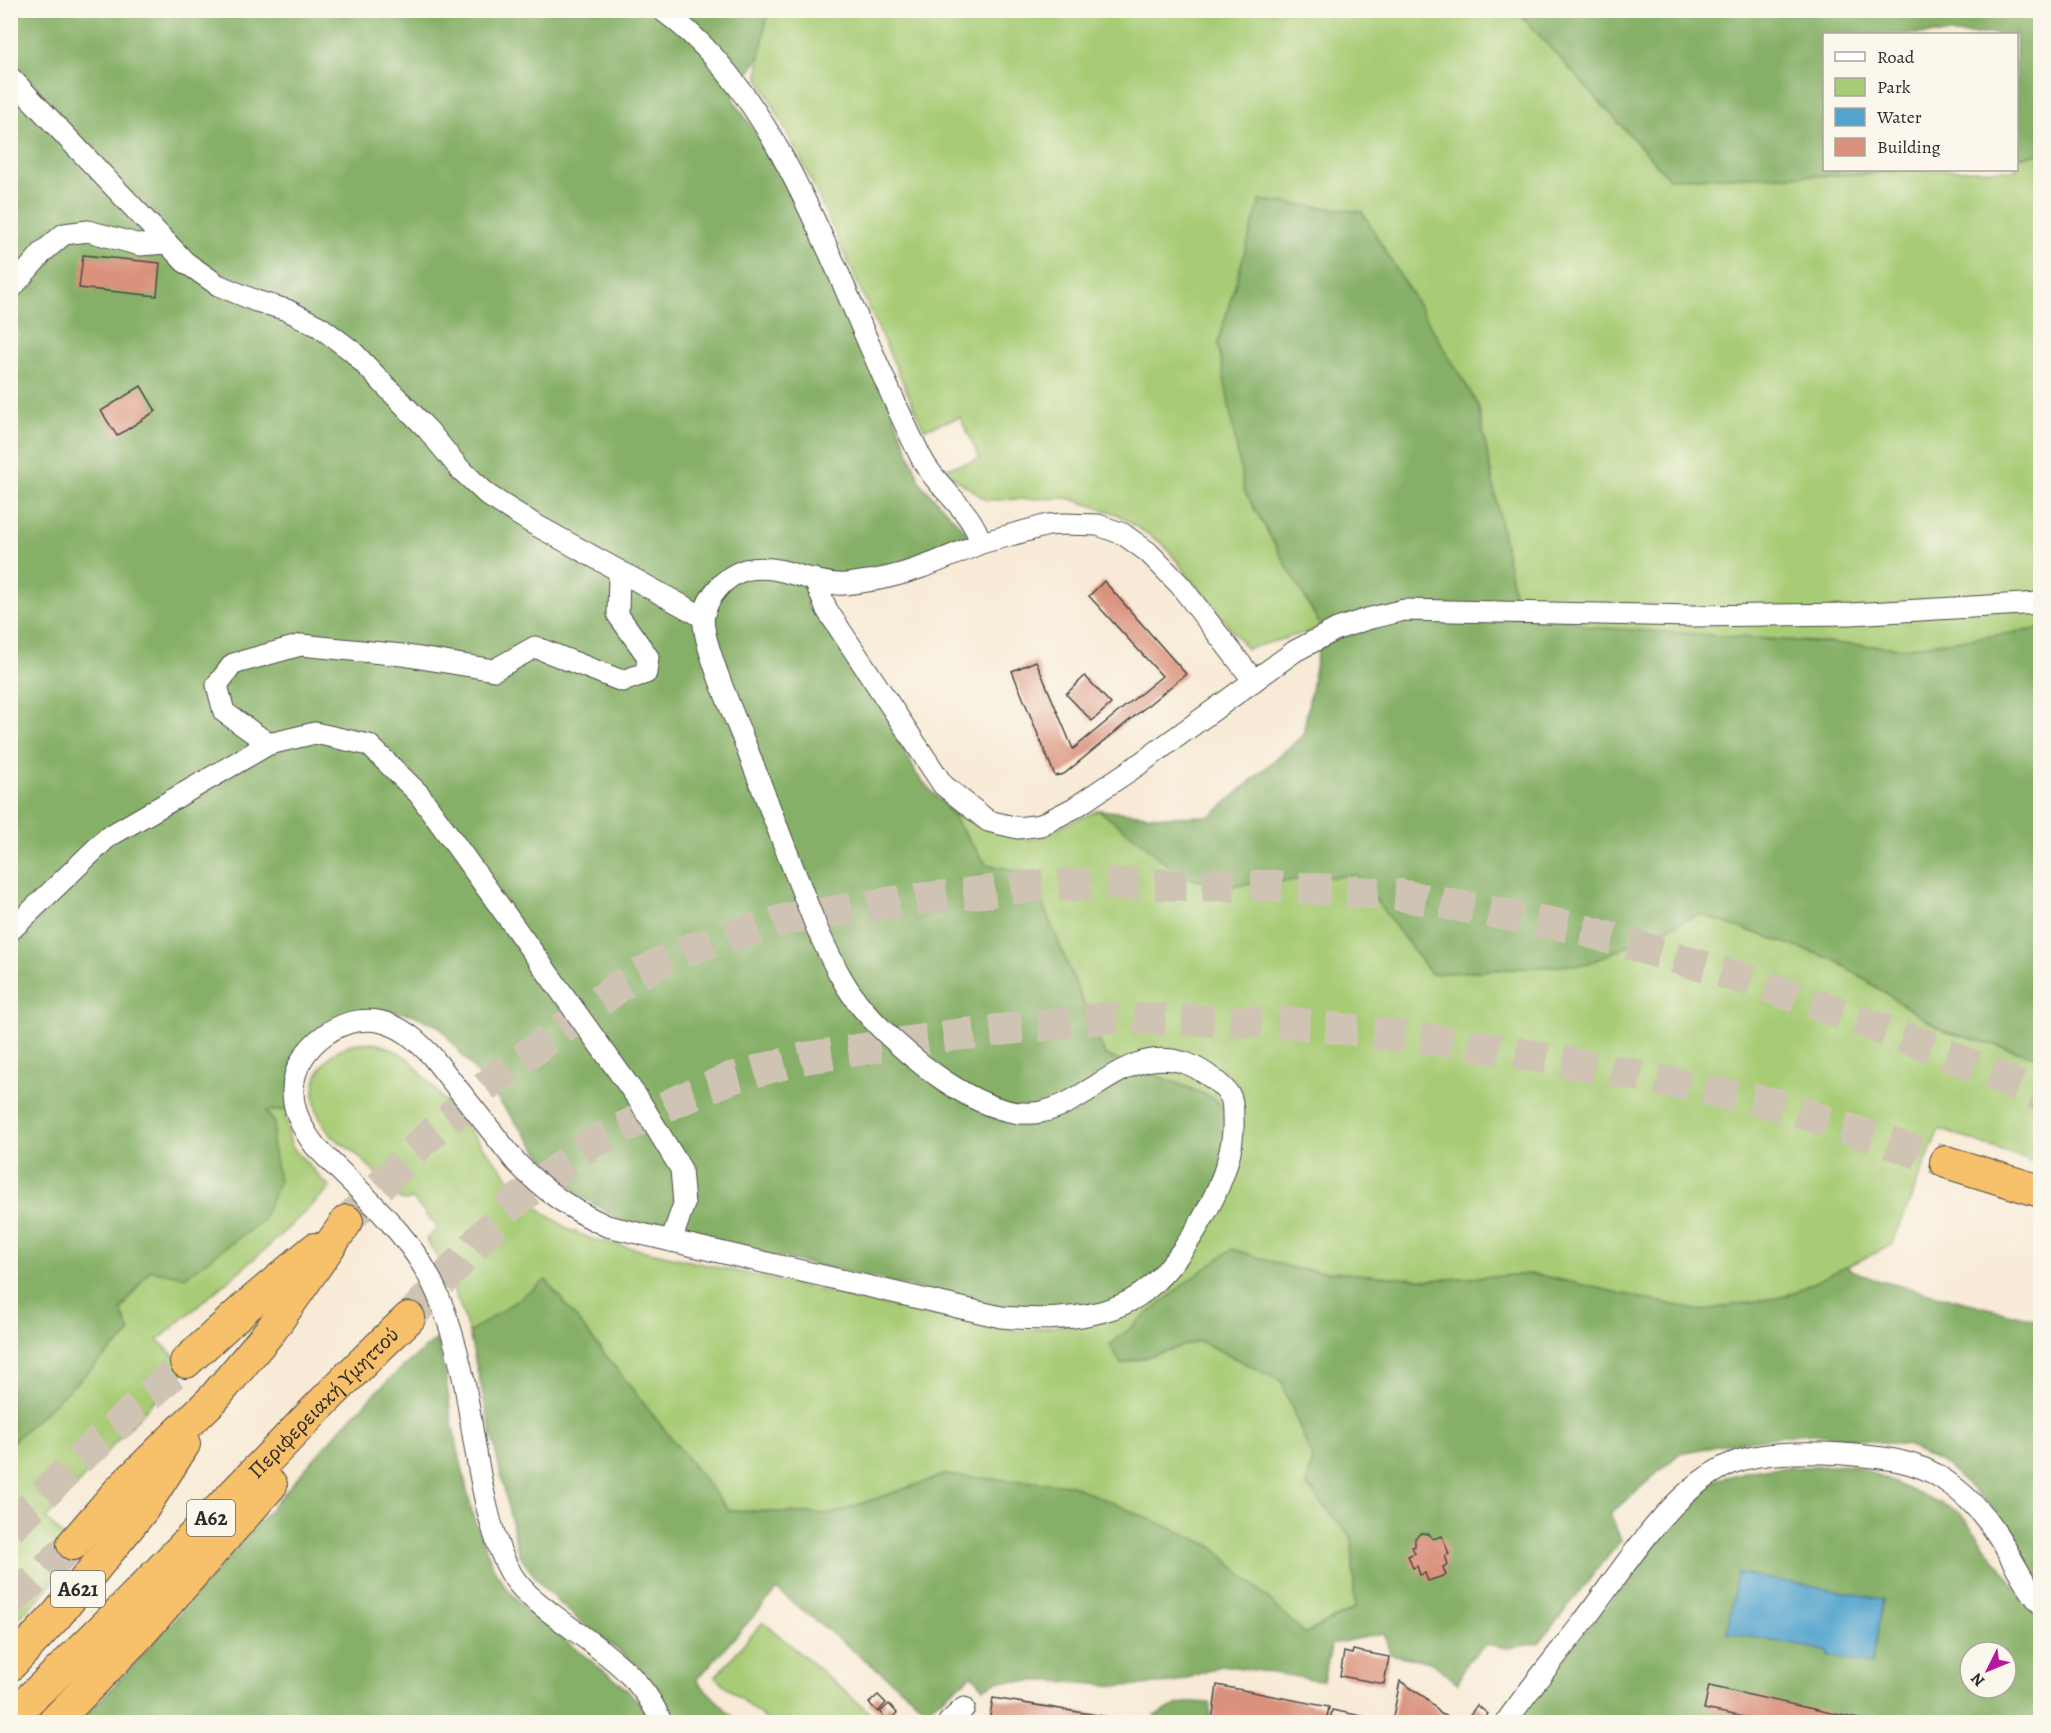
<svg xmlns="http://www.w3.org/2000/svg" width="2051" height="1733" viewBox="0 0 2051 1733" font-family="Alegreya,serif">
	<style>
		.green { fill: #a8cc76; stroke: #6a7c50; stroke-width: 1.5 }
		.forest { fill: #86b067; stroke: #586e49; stroke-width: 1.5; fill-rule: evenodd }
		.water { fill: #54a5ce; stroke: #40687c; stroke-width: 1.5 }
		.building { fill: #da927d }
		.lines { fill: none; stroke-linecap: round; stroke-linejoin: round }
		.highway-tunnel { stroke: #cfc4b4; stroke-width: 32; stroke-dasharray: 32 16; stroke-linecap: butt }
		.minor-casing { stroke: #4a4845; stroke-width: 23 }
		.highway-casing { stroke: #4a4845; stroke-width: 34 }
		.minor { stroke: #fff; stroke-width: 21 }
		.highway { stroke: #f7c06b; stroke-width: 32 }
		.labels { text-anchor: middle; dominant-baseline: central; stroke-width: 6; stroke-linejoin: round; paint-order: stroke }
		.shield { fill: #fbf7ec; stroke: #696865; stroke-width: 1.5 }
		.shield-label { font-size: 21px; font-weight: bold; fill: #2b2b2b }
		.street-label { font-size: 22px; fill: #2b2b2b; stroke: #fbf7ec }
	</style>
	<rect width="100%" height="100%" fill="#fbf7ec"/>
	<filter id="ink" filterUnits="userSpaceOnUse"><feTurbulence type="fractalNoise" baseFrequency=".0167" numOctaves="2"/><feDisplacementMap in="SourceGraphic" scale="12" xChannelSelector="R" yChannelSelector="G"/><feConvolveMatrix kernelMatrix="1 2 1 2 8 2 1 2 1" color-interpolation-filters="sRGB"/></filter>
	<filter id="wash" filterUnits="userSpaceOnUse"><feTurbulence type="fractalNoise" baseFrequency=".008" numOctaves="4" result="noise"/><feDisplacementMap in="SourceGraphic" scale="24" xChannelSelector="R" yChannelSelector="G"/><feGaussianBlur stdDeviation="1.35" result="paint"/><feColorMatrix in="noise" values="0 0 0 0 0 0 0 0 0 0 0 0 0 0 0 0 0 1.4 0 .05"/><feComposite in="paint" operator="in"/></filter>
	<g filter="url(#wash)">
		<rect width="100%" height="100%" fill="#f8ead6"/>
		<!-- green -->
		<g class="green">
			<polygon points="768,11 1517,11 1669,178 1857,175 1907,170 2016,170 2017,157 2040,154 2040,629 1902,648 1589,627 1515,600 1478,405 1362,212 1260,200 1244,490 1322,628 1247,649 1163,544 1117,514 1068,498 986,500 942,469 980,459 960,417 924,429 808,174 758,76 760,55"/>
			<path d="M946 807 977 826 1031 840 1098 810 1139 840 1228 886 1357 875 1432 974 1587 964 1699 914 1835 960 1943 1031 2040 1057V1164L1939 1129 1892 1245 1786 1296 1700 1311 1534 1274 1429 1280 1296 1269 1232 1250 1188 1281 1110 1345 1122 1364 1200 1341 1281 1381 1312 1458 1308 1486 1352 1538 1355 1608 1304 1634 1212 1546 944 1475 832 1514 728 1510 546 1281 469 1333C459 1298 446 1270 426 1239L438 1228 412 1198 407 1201 399 1199C385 1185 372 1168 357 1155 340 1140 330 1141 319 1116 302 1079 331 1038 372 1043 387 1045 398 1052 410 1060L522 1193 547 1215 570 1230 592 1239 907 1310 1020 1331 1087 1322 1211 1097 1105 1055 1030 874 986 864Z"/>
			<polygon points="291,1110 292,1117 285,1117 291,1146 330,1188 269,1246 158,1340 187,1369 143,1412 46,1519 77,1550 45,1592 11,1626 11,1443 61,1395 150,1269 266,1111"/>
			<polygon points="763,1622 881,1722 769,1722 715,1677"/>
		</g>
		<!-- forest -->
		<g class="forest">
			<polygon points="11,11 768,11 760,55 733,99 793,190 875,366 921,484 967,533 963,552 857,578 825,571 812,574 807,606 844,638 886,695 901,743 917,775 946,807 986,864 1030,874 1105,1055 1211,1097 1243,1124 1228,1184 1142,1301 1036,1315 623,1222 581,1196 556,1173 440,1027 412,1014 385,1011 362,1015 308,1055 291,1110 266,1111 275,1123 272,1142 279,1182 262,1221 185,1277 150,1270 121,1310 130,1333 11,1443 10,362 18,334 10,315"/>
			<polygon points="1517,11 2040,11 2040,154 2017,157 2016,34 1824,34 1824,170 1907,170 1857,175 1669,178"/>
			<polygon points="1260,200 1362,212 1478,405 1515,600 1589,627 1902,648 2040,629 2040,1057 1943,1031 1835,960 1699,914 1587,964 1431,974 1357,875 1228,886 1181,877 1139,840 1098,810 1168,817 1211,816 1303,735 1322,628 1244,490 1218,343"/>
			<path d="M1232 1249 1296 1269 1429 1280 1534 1274 1700 1311 1786 1296 1845 1267 1873 1279 2040 1321V1584L1996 1511 1946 1465 1906 1445 1807 1433 1732 1443 1680 1453 1610 1514 1621 1540 1539 1643 1508 1648 1486 1644 1466 1663 1458 1683 1431 1662 1390 1654 1384 1633 1332 1644 1323 1681 1223 1665 1174 1683 1122 1686 1052 1681H998L984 1688 973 1675 927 1709 777 1590 696 1680 738 1722H672C667 1710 663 1695 655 1685 644 1670 629 1659 615 1648 577 1618 541 1594 518 1551L469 1333 546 1280 728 1510 832 1514 944 1475 1071 1485 1212 1546 1305 1634 1355 1608 1352 1538 1307 1486 1312 1458 1281 1381 1200 1341 1121 1364 1110 1345 1188 1281Z"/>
			<path d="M437 1339 446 1378 451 1418 473 1517 495 1571 508 1590 538 1620 621 1684 639 1702 650 1722H79C143 1657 203 1588 262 1519 316 1456 370 1390 437 1339Z"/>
			<path d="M1854 1465 1960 1512 2040 1621V1722H1515L1552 1673 1689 1503 1716 1480 1757 1469ZM1970 1652H2006V1688H1970Z"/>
			<polygon points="1193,1702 1210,1703 1210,1722 1161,1722 1155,1716 1178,1704"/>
		</g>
		<!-- water -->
		<polygon class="water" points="1737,1573 1883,1599 1872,1664 1828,1656 1829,1651 1727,1633"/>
		<g id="blocks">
			<!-- building -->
			<g class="building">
				<polygon points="83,255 160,263 157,296 79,288"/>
				<polygon points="141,386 156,411 117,436 101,411"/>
				<polygon points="1104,581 1186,674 1064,774 1055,776 1012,671 1036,661 1073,749 1162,676 1089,596"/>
				<polygon points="1085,676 1111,704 1092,721 1066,694"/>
				<polygon points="1421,1533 1428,1534 1433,1539 1442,1536 1449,1554 1445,1556 1448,1564 1443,1567 1446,1575 1428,1581 1425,1573 1420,1575 1417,1566 1413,1568 1408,1556 1415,1553 1412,1547 1415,1546 1415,1538"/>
				<polygon points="1353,1650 1389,1657 1384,1684 1340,1676 1344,1652 1352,1654"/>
				<polygon points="1400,1681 1426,1698 1441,1714 1464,1722 1392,1722"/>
				<polygon points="1217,1685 1329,1707 1326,1722 1212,1722"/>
				<polygon points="1709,1686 1872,1722 1768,1722 1704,1709"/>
				<polygon points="878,1695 886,1703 878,1712 869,1703"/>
				<polygon points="993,1698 1133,1721 1133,1722 989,1722"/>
				<polygon points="889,1704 897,1713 888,1721 880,1712"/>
				<polygon points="1477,1705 1488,1714 1482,1722 1465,1722"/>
				<polygon points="1332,1710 1382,1720 1381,1722 1330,1722"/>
			</g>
		</g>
	</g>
	<g filter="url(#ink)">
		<use href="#blocks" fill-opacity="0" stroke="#4a4845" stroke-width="1.5"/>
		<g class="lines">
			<!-- highway-tunnel -->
			<g class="highway-tunnel">
				<polyline points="347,1221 422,1142 496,1078 621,985 659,963 693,948 787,919 893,902 1036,886 1107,884 1273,886 1400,895 1577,928 1758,983 1931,1047 2040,1096"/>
				<polyline points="409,1318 509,1207 590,1144 673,1103 731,1078 805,1058 955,1035 1106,1018 1294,1023 1467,1044 1625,1073 1775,1104 1946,1162"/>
				<polyline points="10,1528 80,1458 186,1362"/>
				<polyline points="10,1601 73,1544"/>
			</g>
			<defs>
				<g id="minor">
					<polyline points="10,77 185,262 218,285 256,301 287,310 320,327 352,351 428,430 459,468 489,496 532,523 703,617"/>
					<polyline points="10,290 43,252 64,234 88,231 140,245 167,243"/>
					<polyline points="981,543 1048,525 1064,524 1098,525 1123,534 1148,552 1180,585 1254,681"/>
					<polyline points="814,579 827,610 943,785 988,821 1018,828 1041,825 1074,808 1138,765 1295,651 1337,629 1367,619 1404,610 1693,616 1851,614 2040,603"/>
					<polyline points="269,744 224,712 217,685 233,664 301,645 402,655 494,670 535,647 622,681 646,673 648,657 618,615 619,572"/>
					<polyline points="10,931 108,837 269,744 315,733 369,745 419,794 639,1100 681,1169 684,1204 671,1241"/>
					<path d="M661 1722C642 1672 592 1645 551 1613 537 1602 521 1590 512 1575 484 1529 475 1441 465 1386 457 1347 446 1306 426 1271 402 1227 350 1182 315 1146 303 1130 293 1112 293 1092 292 1046 349 1006 391 1025 407 1031 419 1043 431 1055L516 1162C544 1191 570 1209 607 1226L1001 1317C1049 1321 1115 1321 1152 1285 1191 1248 1236 1173 1233 1118 1233 1112 1233 1101 1230 1096 1222 1083 1197 1066 1182 1062 1127 1046 1091 1102 1041 1112 984 1124 898 1050 863 1009 844 987 830 957 818 931 792 866 767 801 742 736 733 714 699 635 704 615 708 596 725 576 745 570 778 562 806 583 838 584 845 585 853 583 861 582 904 577 942 560 981 543 971 509 940 491 923 461 890 397 863 329 834 263 792 170 746 71 662 10"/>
					<polyline points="949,1722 964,1708"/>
					<path d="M1506 1722C1530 1688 1557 1655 1583 1622 1622 1571 1673 1485 1735 1462 1765 1451 1811 1452 1843 1454 1877 1457 1914 1459 1943 1479 1964 1493 1983 1513 1997 1534 2012 1557 2022 1582 2040 1603"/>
				</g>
				<g id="highway">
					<polyline points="1946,1162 2040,1191"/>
					<polyline points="186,1362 247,1306 315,1249"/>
					<polyline points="73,1544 119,1491 214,1398 271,1330 347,1221"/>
					<polyline points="10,1665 56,1616 142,1510 184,1444"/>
					<path id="s1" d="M10 1717C150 1590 272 1447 409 1318"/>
					<polyline points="54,1722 139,1635 271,1485"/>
				</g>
			</defs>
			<!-- minor casing -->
			<use href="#minor" class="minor-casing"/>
			<!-- highway casing -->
			<use href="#highway" class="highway-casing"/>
			<!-- minor -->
			<use href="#minor" class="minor"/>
			<!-- highway -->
			<use href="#highway" class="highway"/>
		</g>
	</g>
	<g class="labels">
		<!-- shield labels -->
		<g class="shield">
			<rect x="187" y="1500" width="48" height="36" rx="4.5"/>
			<rect x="51" y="1571" width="54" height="36" rx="4.5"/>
		</g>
		<g class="shield-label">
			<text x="211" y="1518">Α62</text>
			<text x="78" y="1589">Α621</text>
		</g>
		<!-- street labels -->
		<g class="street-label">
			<text stroke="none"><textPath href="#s1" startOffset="444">Περιφερειακή Υμηττού</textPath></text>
		</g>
	</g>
	<!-- margin -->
	<rect width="2051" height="1733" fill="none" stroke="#fbf7ec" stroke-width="36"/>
	<!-- legend -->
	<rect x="1823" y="33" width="195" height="138" fill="#fbf7ec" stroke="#a8a59f" stroke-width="1.5"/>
	<rect x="1835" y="52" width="30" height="9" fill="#ffffff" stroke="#a8a59f" stroke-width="1.5"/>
	<text x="1877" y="63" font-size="18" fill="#2b2b2b">Road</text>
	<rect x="1835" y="78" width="30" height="18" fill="#a8cc76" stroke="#a8a59f" stroke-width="1.5"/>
	<text x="1877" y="93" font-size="18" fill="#2b2b2b">Park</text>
	<rect x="1835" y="108" width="30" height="18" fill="#54a5ce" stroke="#a8a59f" stroke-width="1.5"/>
	<text x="1877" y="123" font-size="18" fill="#2b2b2b">Water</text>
	<rect x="1835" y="138" width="30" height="18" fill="#da927d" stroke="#a8a59f" stroke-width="1.5"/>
	<text x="1877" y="153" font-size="18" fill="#2b2b2b">Building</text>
	<!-- north arrow -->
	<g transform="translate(1988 1670) rotate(227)"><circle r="28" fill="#fbf7ec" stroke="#a8a59f" stroke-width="1.5"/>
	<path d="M0-4.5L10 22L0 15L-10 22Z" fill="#b5179e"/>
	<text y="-9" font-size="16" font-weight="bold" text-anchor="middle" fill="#2b2b2b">N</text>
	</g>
</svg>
